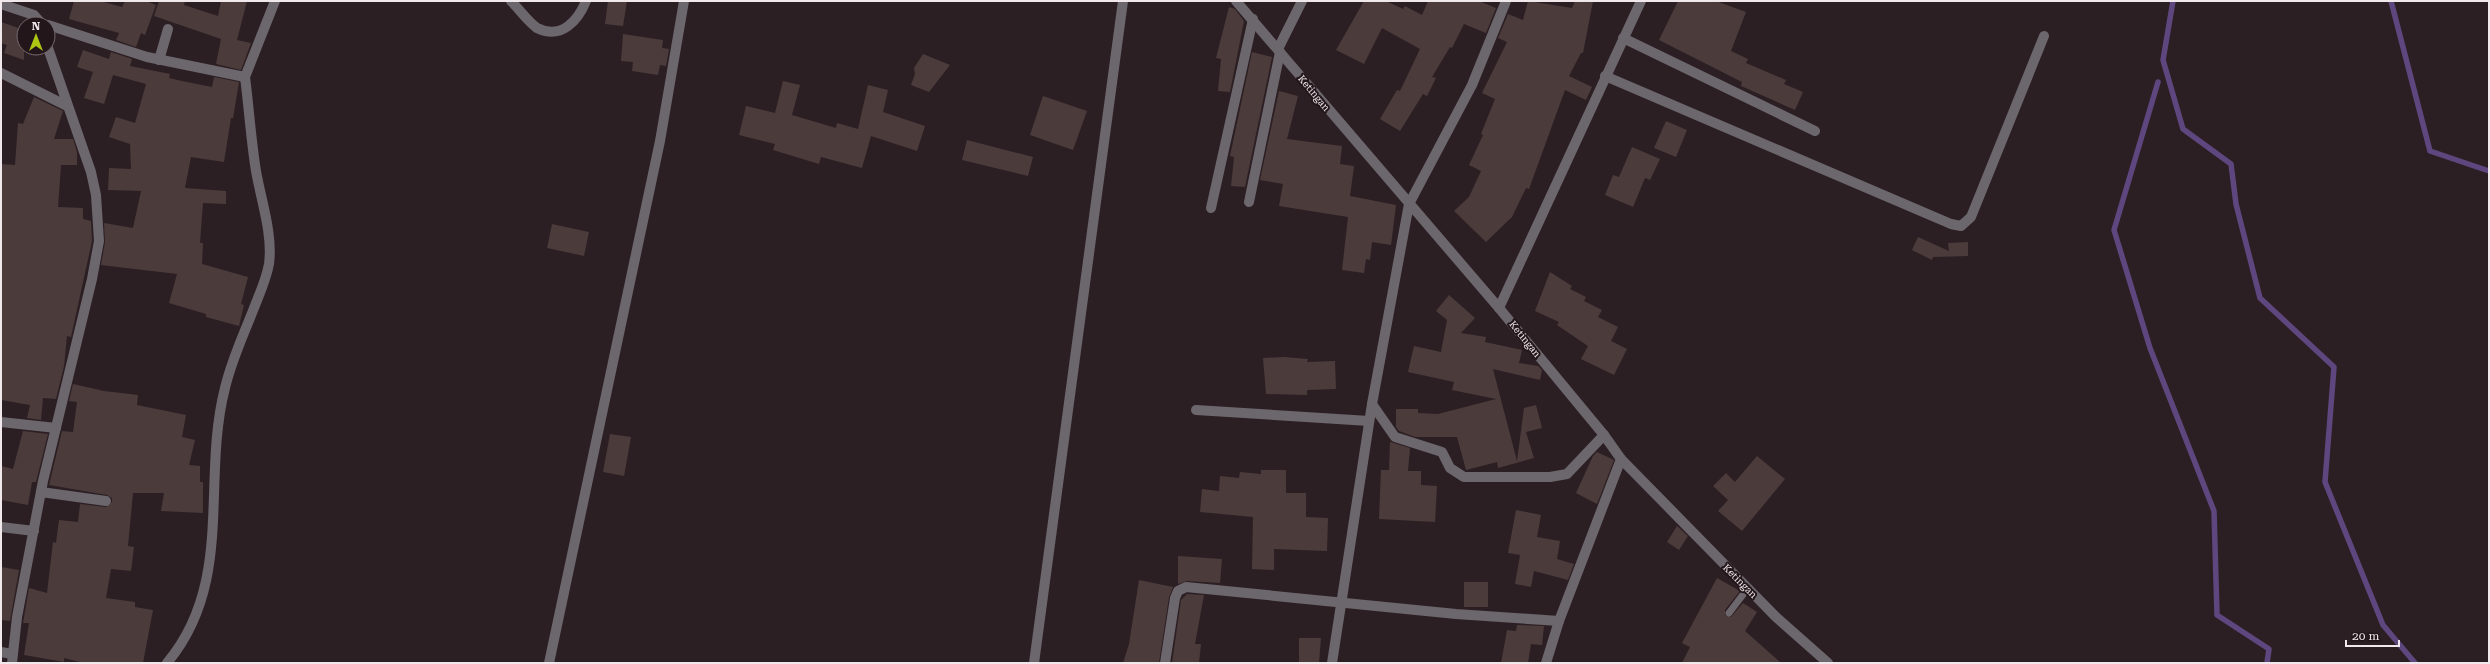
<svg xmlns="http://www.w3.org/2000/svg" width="2490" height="664" viewBox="0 0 2490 664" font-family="'Roboto Serif',serif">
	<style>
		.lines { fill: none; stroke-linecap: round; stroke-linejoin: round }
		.stream { stroke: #5e477e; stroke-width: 5.5 }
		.building { fill: #4b3b3b }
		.service { stroke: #6c676c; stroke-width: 7 }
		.minor { stroke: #6c676c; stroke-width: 10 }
		.tertiary { stroke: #6c676c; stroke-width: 10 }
		.labels { text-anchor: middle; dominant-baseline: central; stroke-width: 4; stroke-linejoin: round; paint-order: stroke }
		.street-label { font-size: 10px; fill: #f1e8eb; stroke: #22161b }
	</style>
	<rect width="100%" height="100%" fill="#2c1f24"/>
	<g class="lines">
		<!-- stream -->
		<g class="stream">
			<polyline points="2173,1 2163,60 2183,129 2231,164 2236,204 2260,298 2334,367 2325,482 2383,625 2415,663"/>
			<polyline points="2391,1 2430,151 2489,171"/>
			<polyline points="2158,82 2114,230 2150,348 2214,511 2217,615 2269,649 2267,663"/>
		</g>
	</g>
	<!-- building -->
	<g class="building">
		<polygon points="74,1 100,1 122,7 125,1 146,1 156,5 145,35 141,33 136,47 116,40 119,33 69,19"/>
		<polygon points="159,1 185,1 184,5 218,16 221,1 247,1 237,40 251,43 241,70 216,64 221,39 154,16"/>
		<polygon points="608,1 627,1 623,26 605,24"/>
		<polygon points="1364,1 1386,1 1403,9 1405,6 1422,15 1428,1 1479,1 1496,8 1486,33 1464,24 1452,48 1450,47 1432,77 1436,78 1427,96 1423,94 1400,131 1380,119 1397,90 1400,91 1420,49 1382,28 1364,64 1336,50"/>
		<polygon points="1528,1 1572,8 1575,1 1593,1 1583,53 1581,53 1569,76 1592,87 1586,100 1565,90 1529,189 1526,188 1512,217 1486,242 1454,211 1469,197 1481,171 1469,165 1483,135 1481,134 1495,99 1482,93 1507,42 1498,38 1508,14 1523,20"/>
		<polygon points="1678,1 1716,1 1746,12 1731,51 1748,59 1746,63 1786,80 1784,84 1803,92 1795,110 1741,86 1742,82 1659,40"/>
		<polygon points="1229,7 1235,9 1244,21 1230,92 1218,91 1221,59 1216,58"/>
		<polygon points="1,22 24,30 24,60 4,53 7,45 1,43"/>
		<polygon points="623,34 663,40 662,48 669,49 666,66 660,65 658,75 632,71 633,62 621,61"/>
		<polygon points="83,50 109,59 111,52 132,59 130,66 170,74 169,78 182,81 212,87 214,77 239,82 233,118 231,118 224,162 191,157 185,188 226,191 226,204 203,203 200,243 203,243 202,264 248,277 241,304 244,305 239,326 206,317 206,314 169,303 177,274 101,265 105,242 104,223 133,228 141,191 108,190 109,168 131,169 130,144 109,137 116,117 135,123 146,84 113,75 104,104 84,98 93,72 77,67"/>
		<polygon points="1252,52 1272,57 1245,187 1231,186 1234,157 1230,156"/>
		<polygon points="923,54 950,65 929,92 911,85 915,74 914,68"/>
		<polygon points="783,81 800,85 792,115 836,128 837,123 858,129 868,85 888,90 883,112 925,126 917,151 871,136 862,168 821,157 819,164 773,150 775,144 739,135 746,106 775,113"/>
		<polygon points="1279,91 1298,96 1287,139 1342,146 1340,164 1354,166 1350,196 1396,205 1391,245 1372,242 1370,260 1366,259 1364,273 1342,270 1348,217 1279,206 1283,184 1260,180"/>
		<polygon points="1043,96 1087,111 1073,150 1030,135"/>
		<polygon points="34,97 63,111 54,139 73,139 77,152 77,165 61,165 58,207 83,208 83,219 91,221 92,241 71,337 67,336 64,366 56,399 43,398 41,420 27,418 30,405 1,400 1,164 15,165 18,123 23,124"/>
		<polygon points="1666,121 1687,130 1676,157 1654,148"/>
		<polygon points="967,140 1033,157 1028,176 962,160"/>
		<polygon points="1632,147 1660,159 1650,180 1645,178 1633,207 1605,195 1613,175 1619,177"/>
		<polygon points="552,224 589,232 584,256 547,248"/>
		<polygon points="1918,237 1949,251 1948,243 1968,242 1968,256 1933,257 1932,260 1912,250"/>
		<polygon points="1550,272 1572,286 1570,289 1586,297 1584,301 1602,310 1598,317 1618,327 1611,341 1627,349 1614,375 1581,359 1588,346 1557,325 1559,322 1535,311"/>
		<polygon points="1449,295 1475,318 1461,333 1486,337 1485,342 1522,350 1519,363 1538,366 1542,370 1540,380 1493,369 1517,461 1524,408 1536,405 1542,428 1526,432 1534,458 1498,468 1497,462 1466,470 1457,437 1415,437 1399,431 1396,427 1396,409 1418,409 1418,413 1438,414 1496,399 1452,390 1454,382 1408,372 1414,346 1441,352 1447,320 1436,311"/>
		<polygon points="1284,357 1308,359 1307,362 1335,361 1336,389 1307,390 1307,395 1266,394 1263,358"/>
		<polygon points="73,384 104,391 138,395 137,405 186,415 182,437 195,440 189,465 200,466 200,482 203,482 203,513 161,511 164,493 133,493 128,546 134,547 131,571 111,569 106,598 135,602 135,607 153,610 143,663 84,663 64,658 64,662 24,655 29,623 23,623 29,588 47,593 53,542 56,543 59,520 78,522 80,504 106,507 112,502 112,498 107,495 49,485 62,431 73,432 77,402 69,401"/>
		<polygon points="23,431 48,434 36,482 32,482 28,505 1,500 1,466 13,469"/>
		<polygon points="610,434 631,437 624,476 603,472"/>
		<polygon points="1390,442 1410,448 1408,471 1421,471 1421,485 1437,486 1435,522 1379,519 1381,470 1389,470"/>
		<polygon points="1597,452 1614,460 1597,504 1576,493 1593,456"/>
		<polygon points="1757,456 1785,479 1742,531 1718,511 1728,500 1713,486 1726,473 1735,482"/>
		<polygon points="1261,470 1286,470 1286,493 1306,493 1306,517 1328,518 1327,551 1274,549 1274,570 1252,569 1253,517 1200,512 1202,489 1219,491 1220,476 1239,478 1240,472 1261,474"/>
		<polygon points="1516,510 1541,515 1537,537 1560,541 1557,559 1574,564 1568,580 1534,571 1531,587 1515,584 1520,555 1508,553"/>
		<polygon points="1677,526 1688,536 1679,550 1667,542"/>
		<polygon points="1178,556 1222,559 1220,583 1187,581 1178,584"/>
		<polygon points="1,567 19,570 10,621 1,620"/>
		<polygon points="1717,578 1740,591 1725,610 1725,615 1731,617 1743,603 1757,612 1745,631 1781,663 1682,663 1690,647 1682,643"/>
		<polygon points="1139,580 1173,587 1169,597 1159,663 1123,663 1129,644"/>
		<rect x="1464" y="582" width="24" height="25"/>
		<polygon points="1187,594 1204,595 1195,644 1201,644 1199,663 1172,663 1181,600"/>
		<polygon points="1517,625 1544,626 1542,645 1531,644 1528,663 1501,663 1507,630 1516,631"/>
		<polygon points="1299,638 1321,638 1319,663 1299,663"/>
	</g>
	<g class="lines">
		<!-- service -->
		<polyline class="service" points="1729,613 1748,588"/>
		<!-- minor -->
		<g class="minor">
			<path d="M511 1C519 9 528 22 537 28 561 40 578 21 586 1"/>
			<polyline points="1,4 34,15 42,24"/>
			<polyline points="48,25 147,57 245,77 275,1"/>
			<polyline points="1623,38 1815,131"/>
			<polyline points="1278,49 1302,1"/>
			<polyline points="159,60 168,29"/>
			<polyline points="1,73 67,106"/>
			<polyline points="1605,76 1951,224 1961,226 1971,217 2044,36"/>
			<polyline points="1249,202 1280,52"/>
			<polyline points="1211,208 1253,19"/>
			<polyline points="1499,308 1641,1"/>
			<polyline points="1372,404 1395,437 1442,452 1450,468 1464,477 1550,477 1567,474 1604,435"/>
			<polyline points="1196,410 1369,421"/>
			<polyline points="1,422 56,428"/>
			<polyline points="41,492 106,501"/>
			<polyline points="1,527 34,531"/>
			<polyline points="1,652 12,654"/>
			<polyline points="12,663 17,617 43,481 92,279 99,241 96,195 91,172 48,48"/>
			<path d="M167 663C235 582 201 481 225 388 231 362 242 338 252 313 258 297 266 281 269 264 273 234 261 200 256 171 251 140 249 108 245 77"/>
			<polyline points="549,663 660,141 684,1"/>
			<polyline points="1034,663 1123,1"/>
			<polyline points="1165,663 1175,598 1178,591 1186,587 1456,614 1559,621"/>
			<polyline points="1332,663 1372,404 1409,204 1472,85 1506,1"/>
			<polyline points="1546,663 1559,621 1621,459"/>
		</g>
		<!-- tertiary -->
		<polyline class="tertiary" points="1236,1 1499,308 1604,435 1621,459 1776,617 1828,663"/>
	</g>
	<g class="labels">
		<!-- street labels -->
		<g class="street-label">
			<text transform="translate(1314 93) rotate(50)">Ketingan</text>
			<text transform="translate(1525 339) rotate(51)">Ketingan</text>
			<text transform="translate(1740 581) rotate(45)">Ketingan</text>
		</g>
	</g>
	<!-- border -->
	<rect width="2490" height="664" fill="none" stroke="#f1e8eb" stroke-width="4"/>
	<!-- north arrow -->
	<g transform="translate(36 36)"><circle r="19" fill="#22161b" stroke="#756a6e"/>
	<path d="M0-3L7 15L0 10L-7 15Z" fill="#acc611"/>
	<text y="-6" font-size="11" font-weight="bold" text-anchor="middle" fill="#f1e8eb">N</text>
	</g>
	<!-- scale -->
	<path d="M2346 640v6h53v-6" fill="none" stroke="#f1e8eb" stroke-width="2"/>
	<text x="2352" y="640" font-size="12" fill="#f1e8eb" stroke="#22161b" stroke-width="3" paint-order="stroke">20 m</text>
</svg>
